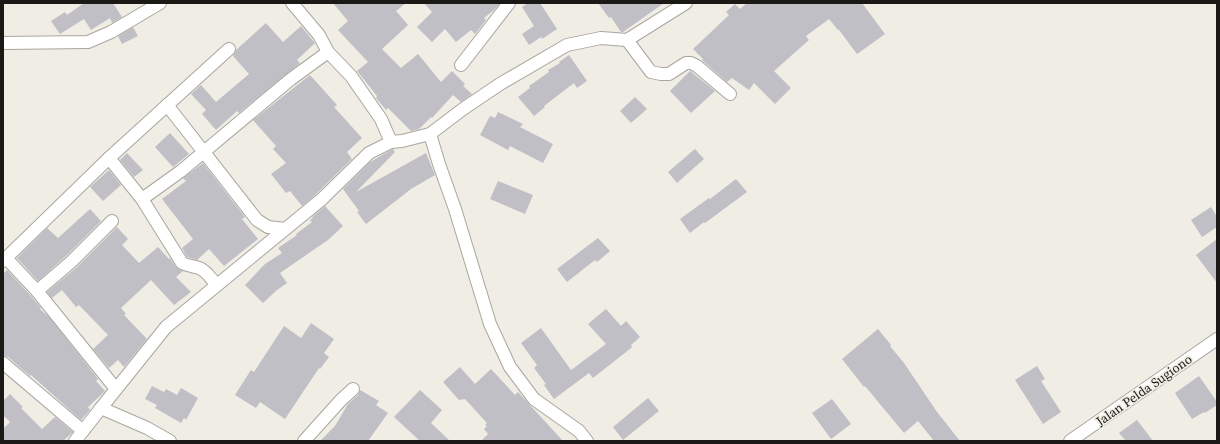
<svg xmlns="http://www.w3.org/2000/svg" width="1220" height="444" viewBox="0 0 1220 444" font-family="'Source Serif 4',serif">
	<style>
		.building { fill: #c0bfc6 }
		.lines { fill: none; stroke-linecap: round; stroke-linejoin: round }
		.minor-casing { stroke: #a9a69f; stroke-width: 14 }
		.minor { stroke: #fff; stroke-width: 12 }
		.labels { text-anchor: middle; dominant-baseline: central; stroke-width: 3.5; stroke-linejoin: round; paint-order: stroke }
		.street-label { font-size: 13px; fill: #1a1916; stroke: #f0ede5 }
	</style>
	<rect width="100%" height="100%" fill="#f0ede5"/>
	<!-- building -->
	<g class="building">
		<polygon points="84,3 113,3 122,17 112,23 110,18 91,30 84,19 60,34 51,21 65,12 67,15"/>
		<polygon points="333,3 406,3 396,11 408,25 382,49 401,68 418,54 441,82 452,71 465,84 463,86 472,94 461,102 453,95 432,118 431,117 419,129 411,131 388,108 386,110 376,98 377,96 357,71 368,62 338,30 348,21"/>
		<polygon points="424,3 500,3 494,10 484,18 486,20 475,34 471,30 456,42 445,29 432,42 417,27 432,12"/>
		<polygon points="528,3 540,3 557,29 542,39 541,37 529,45 522,34 534,26 522,7"/>
		<polygon points="598,3 664,3 623,32 621,32 611,17 609,18"/>
		<polygon points="747,3 862,3 885,34 857,54 839,30 838,30 829,19 806,36 809,40 774,71 791,88 775,104 754,83 749,90 732,78 727,82 702,60 703,59 693,49 729,15 726,12 735,4 740,9"/>
		<polygon points="266,23 283,42 301,26 315,43 297,60 300,63 239,113 237,111 216,130 202,114 206,110 191,94 201,85 216,102 249,74 233,56 236,50"/>
		<polygon points="133,27 138,36 122,44 118,36"/>
		<polygon points="569,55 587,81 577,88 574,83 544,106 545,107 534,116 518,97 530,88 529,86 549,72 548,70 560,63 559,62"/>
		<polygon points="690,71 715,91 691,113 670,91"/>
		<polygon points="310,75 337,105 334,107 362,138 347,152 352,159 315,195 302,206 290,191 286,193 271,174 286,163 273,149 276,146 253,120"/>
		<polygon points="635,97 647,109 631,123 620,111"/>
		<polygon points="498,112 523,124 520,127 553,144 543,163 510,146 508,150 480,135 490,116 495,118"/>
		<polygon points="170,133 189,154 173,167 155,147"/>
		<polygon points="393,149 395,152 356,192 426,153 435,175 411,189 366,224 357,212 359,211 343,189 370,162"/>
		<polygon points="695,149 704,159 677,183 668,172"/>
		<polygon points="127,153 143,170 134,177 120,160"/>
		<polygon points="203,163 245,217 242,219 258,239 224,266 209,249 197,260 187,257 182,248 193,239 162,199 186,181 183,178"/>
		<polygon points="109,170 121,185 103,201 90,187"/>
		<polygon points="736,179 747,192 705,223 704,222 690,233 680,219 709,198 710,199"/>
		<polygon points="498,181 533,195 525,214 490,199"/>
		<polygon points="325,206 343,226 328,240 280,273 287,283 277,290 263,303 245,285 265,264 282,253 278,248 297,235 296,234 312,222 310,220 313,218 312,217"/>
		<polygon points="1211,207 1217,217 1217,227 1202,237 1191,220"/>
		<polygon points="90,209 101,221 66,256 38,281 17,258 47,228 58,238"/>
		<polygon points="117,227 128,239 122,245 139,263 158,247 169,259 170,258 176,267 183,271 176,277 191,292 174,305 151,280 121,308 126,314 124,315 147,339 124,367 118,360 109,368 93,349 108,335 79,305 76,307 62,290 52,298 47,292 76,268"/>
		<polygon points="598,238 610,251 597,262 595,260 567,282 557,269"/>
		<polygon points="1217,239 1217,283 1196,255"/>
		<polygon points="7,270 31,296 41,308 40,309 50,318 98,379 96,381 105,391 88,407 90,410 81,420 31,375 30,376 8,357 3,356 3,274"/>
		<polygon points="606,309 621,326 626,321 640,337 631,345 632,347 626,352 593,378 589,373 554,399 544,385 546,384 534,368 537,365 521,343 541,328 571,370 606,344 588,324"/>
		<polygon points="311,323 334,339 324,353 329,357 320,369 319,368 285,419 260,402 256,408 235,395 251,370 254,372 284,326 301,338"/>
		<polygon points="878,329 891,345 890,346 904,363 937,412 960,441 934,441 918,421 904,433 865,386 864,387 842,359"/>
		<polygon points="1037,366 1045,379 1041,381 1061,412 1043,424 1015,380"/>
		<polygon points="460,367 475,384 491,369 515,395 518,392 563,441 481,441 488,434 484,429 487,426 485,425 487,423 465,399 459,400 443,382"/>
		<polygon points="1199,376 1217,402 1217,405 1205,413 1204,412 1192,419 1175,393"/>
		<polygon points="152,386 164,392 166,389 177,395 181,388 198,398 186,420 184,418 181,423 155,408 157,405 145,399"/>
		<polygon points="360,390 379,401 376,405 388,413 368,441 320,441 335,426 348,404 358,395"/>
		<polygon points="420,390 442,410 431,423 450,441 420,441 394,417"/>
		<polygon points="10,394 23,407 21,408 42,429 55,417 73,432 63,441 3,441 3,429 10,422 3,415 3,401"/>
		<polygon points="648,398 659,411 623,440 613,427"/>
		<polygon points="832,399 851,424 831,439 812,413"/>
		<polygon points="1137,420 1153,441 1126,441 1119,433"/>
	</g>
	<g class="lines">
		<defs>
			<g id="minor">
				<polyline points="292,3 319,35 328,52 351,76 381,119 391,142"/>
				<polyline points="627,40 651,72 661,74 669,74 686,63 691,63 697,66 730,94"/>
				<polyline points="3,43 88,42 111,32 160,3"/>
				<polyline points="461,65 509,3"/>
				<polyline points="167,105 257,220 268,227 285,229"/>
				<polyline points="430,134 439,164 455,209 490,324 510,367 534,399 579,431 587,441"/>
				<path d="M109 158 142 199 182 263C188 266 192 266 199 268 206 270 211 279 216 284"/>
				<polyline points="142,199 181,171 291,79 328,52"/>
				<polyline points="6,258 109,158 229,49"/>
				<polyline points="3,261 6,258 37,291 116,389"/>
				<polyline points="37,291 71,262 112,221"/>
				<polyline points="3,363 83,431"/>
				<polyline points="101,408 166,327 322,199 369,153 391,142 402,141 430,134 463,109 500,84 567,45 601,38 627,40 686,3"/>
				<polyline points="75,441 101,408 147,428 170,441"/>
				<polyline points="304,441 341,400 353,389"/>
				<polyline points="1070,441 1217,339"/>
			</g>
		</defs>
		<!-- minor casing -->
		<use href="#minor" class="minor-casing"/>
		<!-- minor -->
		<use href="#minor" class="minor"/>
	</g>
	<g class="labels">
		<!-- street labels -->
		<g class="street-label">
			<text transform="translate(1144 390) rotate(-35)">Jalan Pelda Sugiono</text>
		</g>
	</g>
	<!-- border -->
	<rect width="1220" height="444" fill="none" stroke="#1a1916" stroke-width="8"/>
</svg>
